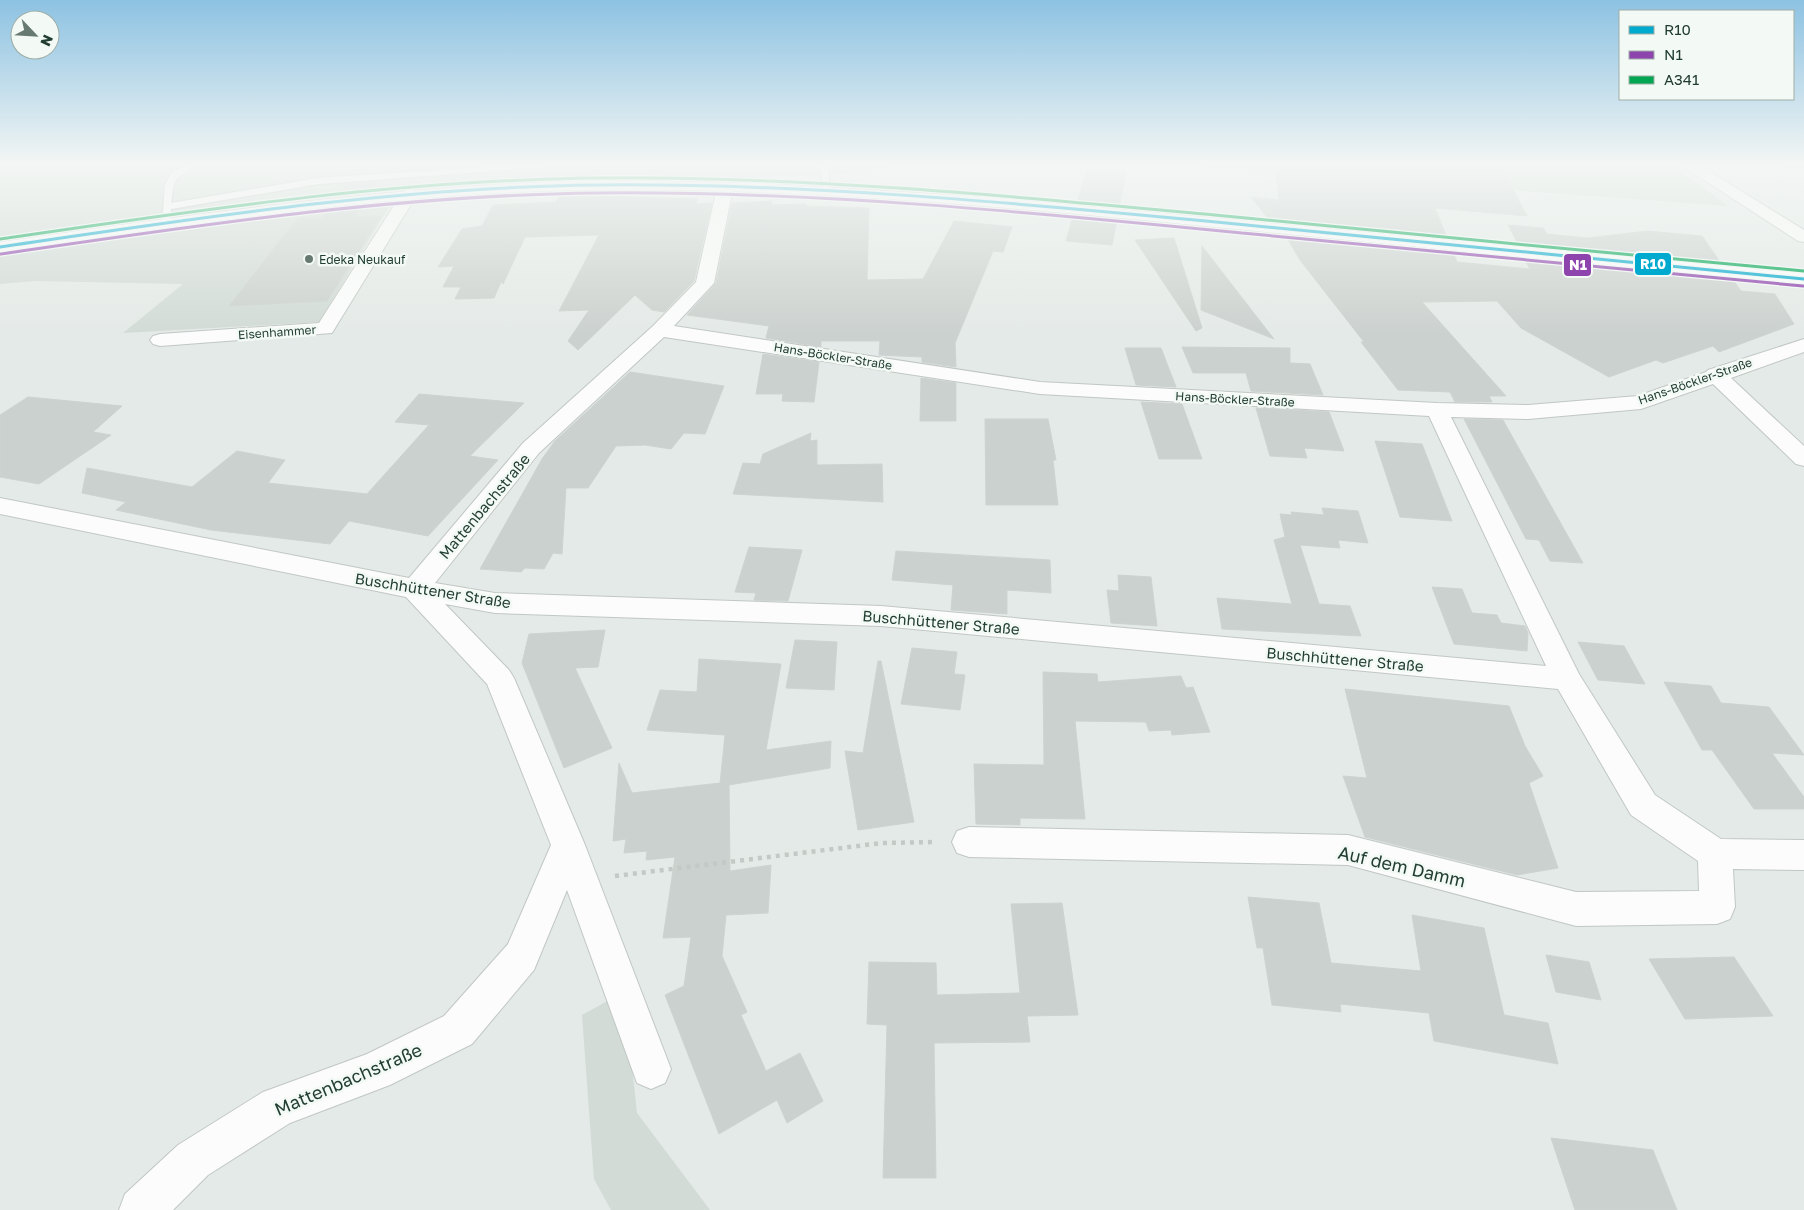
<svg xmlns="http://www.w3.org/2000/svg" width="1804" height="1210" viewBox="0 0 1804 1210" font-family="'Golos Text',sans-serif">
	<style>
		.built { fill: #d2dbd6 }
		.building { fill: #cbd1ce; stroke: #cdd3d0 }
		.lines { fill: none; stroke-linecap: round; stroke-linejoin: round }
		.lane-casing { stroke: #c1c7c4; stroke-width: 3 }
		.street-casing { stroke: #c1c7c4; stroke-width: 2 }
		.secondary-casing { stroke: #c0c7c4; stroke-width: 2 }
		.path-far1 { stroke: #c1cac5; stroke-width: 2; stroke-dasharray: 2 2.5; stroke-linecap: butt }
		.path { stroke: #c1cac5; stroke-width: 4.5; stroke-dasharray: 4 5; stroke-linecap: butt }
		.lane { fill: #fbfcfb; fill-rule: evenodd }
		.street { fill: #fbfcfb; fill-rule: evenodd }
		.secondary { fill: #fbfcfb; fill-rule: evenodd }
		.bus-1-casing { stroke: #f3f9f5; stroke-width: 5.5 }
		.bus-2-casing { stroke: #f3f9f5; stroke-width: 5.5 }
		.bus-3-casing { stroke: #f3f9f5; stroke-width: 5.5 }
		.bus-1 { stroke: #00a9ce; stroke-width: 3 }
		.bus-2 { stroke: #8e44ad; stroke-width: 3 }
		.bus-3 { stroke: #00a651; stroke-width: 3 }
		.poi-dot { fill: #667a72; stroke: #f3f9f5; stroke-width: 2 }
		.labels { text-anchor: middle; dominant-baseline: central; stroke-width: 5; stroke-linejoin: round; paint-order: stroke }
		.far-poi-label { font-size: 12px; fill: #223e33; stroke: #f3f9f5; text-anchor: start }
		.far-street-label { font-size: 12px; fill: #223e33; stroke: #f3f9f5 }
		.street-label { font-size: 15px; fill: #223e33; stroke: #f3f9f5 }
		.near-street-label { font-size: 18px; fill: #223e33; stroke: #f3f9f5 }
		.line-badge { stroke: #f3f9f5; stroke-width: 2 }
		.badge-label { font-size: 14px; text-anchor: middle; font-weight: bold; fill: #fff }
	</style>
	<rect width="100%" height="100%" fill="#e4eae7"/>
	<!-- built -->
	<g class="built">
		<polygon points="0,165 906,165 842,174 713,178 620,175 477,180 343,191 0,238"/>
		<polygon points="1172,165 1673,165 1728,206"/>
		<polygon points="391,204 319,322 123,333 183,284 36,281 0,284 0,255 346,207"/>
		<polygon points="624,992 637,1113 710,1210 611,1210 594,1179 582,1015"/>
	</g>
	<!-- building -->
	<g class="building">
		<polygon points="1275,165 1500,165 1527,216 1435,208 1447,238 1270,221 1251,197 1279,200"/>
		<polygon points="1087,170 1126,173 1119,207 1077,203"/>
		<polygon points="378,181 370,193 338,196 347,184"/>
		<polygon points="603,196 698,199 695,204 712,203 694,281 664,312 652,310 635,295 578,350 568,341 589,310 559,311 599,235 525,237 503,284 501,282 494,298 455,299 461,287 443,287 454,266 438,267 462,229 482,226 493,205 556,202 559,197"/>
		<polygon points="772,201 772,205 806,204 806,206 869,208 867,280 923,279 954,221 1012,227 1003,252 993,251 955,343 956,367 922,362 922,357 879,355 880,341 821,341 821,347 766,338 769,326 687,315 716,283 732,203"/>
		<polygon points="361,206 354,217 381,216 327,301 229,306 297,219 322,218 328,210"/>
		<polygon points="1073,216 1117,220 1112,245 1066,241"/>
		<polygon points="1508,225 1543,228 1547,234 1587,238 1647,231 1702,236 1721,263 1518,244"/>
		<polygon points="1286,236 1453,252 1457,262 1530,269 1525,260 1733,280 1741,291 1775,294 1794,324 1719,352 1713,346 1663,363 1656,360 1609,377 1521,328 1497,301 1422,302 1506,396 1489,396 1492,402 1455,402 1450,392 1398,390 1361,342 1364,342 1300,260"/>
		<polygon points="1174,238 1202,328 1196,331 1135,240"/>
		<polygon points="1202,246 1274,339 1201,310"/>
		<polygon points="1182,347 1290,348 1290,363 1310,364 1323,395 1251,391 1246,373 1193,373"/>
		<polygon points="1125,348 1161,348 1176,387 1136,385"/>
		<polygon points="763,354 819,362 814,402 782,401 783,394 756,394"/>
		<polygon points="630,372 724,386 705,434 684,433 671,449 645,445 616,446 588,488 566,488 562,554 553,553 544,569 525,568 521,572 480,569 542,459 555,441"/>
		<polygon points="921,378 956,383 956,421 920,421"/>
		<polygon points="419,394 524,403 470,456 498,460 428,536 349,521 330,544 211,530 116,510 126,502 82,493 87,468 192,487 237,451 285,460 268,483 367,494 429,425 395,422"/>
		<polygon points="28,397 122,406 93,432 111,435 39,484 0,477 0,415"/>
		<polygon points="1141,402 1182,404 1202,459 1159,459"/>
		<polygon points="1256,408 1329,412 1344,451 1304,448 1307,458 1270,456"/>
		<polygon points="985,419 1048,419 1056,460 1053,460 1058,505 986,505"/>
		<polygon points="1464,419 1503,420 1583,563 1550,561 1539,540 1526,539"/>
		<polygon points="811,433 810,441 817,440 817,465 882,464 883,502 733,494 743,463 760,464 763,454"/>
		<polygon points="1375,441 1422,444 1452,521 1400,517"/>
		<polygon points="1322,508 1358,511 1368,543 1338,540 1340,548 1300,545 1319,604 1350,606 1361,636 1222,629 1217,598 1292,604 1274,540 1285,537 1280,514 1292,515 1291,512 1324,515"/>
		<polygon points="749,547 802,550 788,601 754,600 756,593 735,592"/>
		<polygon points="896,551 1050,560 1051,593 1007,590 1007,614 951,610 953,585 892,580"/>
		<polygon points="1118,575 1151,577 1157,626 1111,623 1107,590 1119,591"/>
		<polygon points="1432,587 1462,589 1472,613 1497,615 1501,623 1525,626 1528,633 1527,651 1454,644"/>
		<polygon points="605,630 598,667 575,668 612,748 564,768 522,663 529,634"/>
		<polygon points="795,640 837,642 834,690 786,688"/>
		<polygon points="1578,642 1624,646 1645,684 1598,680"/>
		<polygon points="912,648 957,652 954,674 965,675 960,710 901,704"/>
		<polygon points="699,659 781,664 766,750 831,741 830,768 729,785 730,871 771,865 768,913 726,915 722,956 747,1012 741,1015 766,1071 800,1053 823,1101 787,1123 777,1100 719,1134 665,995 684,986 691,937 663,938 675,857 646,860 647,851 624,853 626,839 613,841 619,763 632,793 720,783 725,735 647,730 660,690 697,692"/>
		<polygon points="878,661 881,661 914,822 858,830 845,751 863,753"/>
		<polygon points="1043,672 1097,674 1098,682 1181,676 1186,688 1193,687 1210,732 1172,735 1171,730 1149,731 1146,722 1075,721 1085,819 1020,818 1020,825 976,824 974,764 1044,765"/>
		<polygon points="1664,682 1711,686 1721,703 1769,707 1804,755 1772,753 1804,797 1804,809 1754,809 1712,750 1702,750"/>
		<polygon points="1345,689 1509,706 1525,746 1543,776 1529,783 1558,868 1517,875 1365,837 1343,776 1367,778"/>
		<polygon points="1248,897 1319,903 1331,963 1421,971 1412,915 1484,928 1504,1015 1548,1023 1558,1064 1434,1041 1429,1013 1340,1004 1341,1012 1272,1005 1263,948 1257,948"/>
		<polygon points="1062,903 1078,1015 1027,1016 1030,1042 934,1043 936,1178 883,1178 887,1025 867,1024 869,962 936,963 937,995 1020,993 1011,904"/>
		<polygon points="1546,955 1589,962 1601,1000 1556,992"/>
		<polygon points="1734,957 1773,1016 1685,1019 1649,959"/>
		<polygon points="1551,1138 1653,1150 1677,1210 1575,1210"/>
	</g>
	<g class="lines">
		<defs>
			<g id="lane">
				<path d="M186 165H195C176 183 175 171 171 203L318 178 517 165H550L546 167 318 184 171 209 170 223 162 225 165 185 171 173Z"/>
				<polygon points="819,165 827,165 831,192 824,190"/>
			</g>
			<g id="street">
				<path d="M725 183 733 188 714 283 674 326 1040 382 1437 403 1528 405 1638 396 1706 372 1708 370 1804 339V352L1731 378 1804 446V466L1796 464 1713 384 1641 409 1528 419 1451 417 1579 674 1655 795 1721 839 1804 840V870L1733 869 1735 907 1730 919 1717 924 1576 926 1348 865 969 857 957 853 952 842 957 831 969 827 1348 835 1576 892 1699 891 1698 861 1631 815 1558 689 881 626 495 613 445 604 509 670 514 678 585 845 671 1069 665 1083 651 1089 637 1083 567 890 534 970 472 1044 390 1085 290 1123 208 1175 173 1210H119L125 1194 178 1145 263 1092 367 1054 444 1016 508 944 551 845 487 684 406 597 0 514V498L409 578 523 443 653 326 696 282 717 188ZM664 337 1040 394 1429 416 1546 666 881 606 495 593 435 583 539 453Z"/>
				<polygon points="410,188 418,193 332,333 160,346 153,344 150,340 153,336 160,334 319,323 402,193"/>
			</g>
			<g id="secondary">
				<polygon points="1681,165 1699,165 1804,230 1804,242 1798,241"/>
				<path d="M597 180 759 183 1001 198 1804 273V285C1611 266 1417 247 1224 228 1016 208 807 188 597 190 397 192 198 223 0 252V242C199 213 396 186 597 180Z"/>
			</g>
		</defs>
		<!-- lane casing -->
		<use href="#lane" class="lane-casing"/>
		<!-- street casing -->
		<use href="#street" class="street-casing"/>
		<!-- secondary casing -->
		<use href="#secondary" class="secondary-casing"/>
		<!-- path-far1 -->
		<polyline class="path-far1" points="1767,165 1804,168"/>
		<!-- path -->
		<polyline class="path" points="615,876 882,843 936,842"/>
		<!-- lane -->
		<use href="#lane" class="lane"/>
		<!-- street -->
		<use href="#street" class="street"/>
		<!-- secondary -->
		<use href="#secondary" class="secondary"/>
		<defs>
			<path id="bus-1" d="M0 247C198 218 397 187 597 185 801 183 1004 202 1206 221 1405 240 1605 260 1804 279"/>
			<path id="bus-2" d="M1 254C199 225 397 195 598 193 813 191 1028 212 1242 233 1429 251 1616 269 1803 286"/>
			<path id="bus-3" d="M0 239C198 210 397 180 597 178 804 176 1010 196 1215 215 1411 234 1608 253 1804 271"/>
		</defs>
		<!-- bus-1 casing -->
		<use href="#bus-1" class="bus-1-casing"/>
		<!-- bus-2 casing -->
		<use href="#bus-2" class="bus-2-casing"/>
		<!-- bus-3 casing -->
		<use href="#bus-3" class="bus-3-casing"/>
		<!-- bus-1 -->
		<use href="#bus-1" class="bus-1"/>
		<!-- bus-2 -->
		<use href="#bus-2" class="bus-2"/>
		<!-- bus-3 -->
		<use href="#bus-3" class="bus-3"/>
	</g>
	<!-- sky -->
	<linearGradient id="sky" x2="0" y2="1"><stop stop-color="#8dc2e2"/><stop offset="0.49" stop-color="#f3f6f4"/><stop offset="1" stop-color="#f3f6f4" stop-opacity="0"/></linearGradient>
	<rect width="1804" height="334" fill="url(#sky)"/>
	<!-- markers -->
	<circle class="poi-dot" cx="309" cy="259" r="5"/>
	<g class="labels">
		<!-- far-poi labels -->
		<g class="far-poi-label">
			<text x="319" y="259">Edeka Neukauf</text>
		</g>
		<!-- far-street labels -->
		<g class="far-street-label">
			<text transform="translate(277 332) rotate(-4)">Eisenhammer</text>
			<text transform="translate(833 356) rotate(9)">Hans-Böckler-Straße</text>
			<text transform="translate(1695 381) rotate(-19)">Hans-Böckler-Straße</text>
			<text transform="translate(1235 399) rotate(3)">Hans-Böckler-Straße</text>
		</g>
		<!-- street labels -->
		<g class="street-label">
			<text transform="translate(484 506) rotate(-50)">Mattenbachstraße</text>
			<text transform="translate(433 590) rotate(9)">Buschhüttener Straße</text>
			<text transform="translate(941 622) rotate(5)">Buschhüttener Straße</text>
			<text transform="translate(1345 659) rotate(5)">Buschhüttener Straße</text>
		</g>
		<!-- near-street labels -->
		<g class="near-street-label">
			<text transform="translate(1402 866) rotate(13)">Auf dem Damm</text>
			<text transform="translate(348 1079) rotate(-23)">Mattenbachstraße</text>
		</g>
	</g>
	<g class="line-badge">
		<rect x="1634" y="252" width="38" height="24" rx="5" fill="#00a9ce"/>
		<rect x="1563" y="253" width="29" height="24" rx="5" fill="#8e44ad"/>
	</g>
	<g class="badge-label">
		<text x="1653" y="269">R10</text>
		<text x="1578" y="270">N1</text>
	</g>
	<!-- legend -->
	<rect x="1619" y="10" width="175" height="90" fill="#f3f9f5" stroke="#9faea7"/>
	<rect x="1629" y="26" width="25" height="8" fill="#00a9ce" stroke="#9faea7"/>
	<text x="1664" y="35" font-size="15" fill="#223e33">R10</text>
	<rect x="1629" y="51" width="25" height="8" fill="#8e44ad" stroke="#9faea7"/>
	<text x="1664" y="60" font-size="15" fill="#223e33">N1</text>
	<rect x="1629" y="76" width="25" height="8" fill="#00a651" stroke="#9faea7"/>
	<text x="1664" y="85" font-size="15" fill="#223e33">A341</text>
	<!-- north arrow -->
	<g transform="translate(35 35) rotate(115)"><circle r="24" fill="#f3f9f5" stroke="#9faea7"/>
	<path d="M0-4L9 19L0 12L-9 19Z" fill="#667a72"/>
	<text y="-8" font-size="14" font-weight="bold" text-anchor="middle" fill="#223e33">N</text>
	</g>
</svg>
